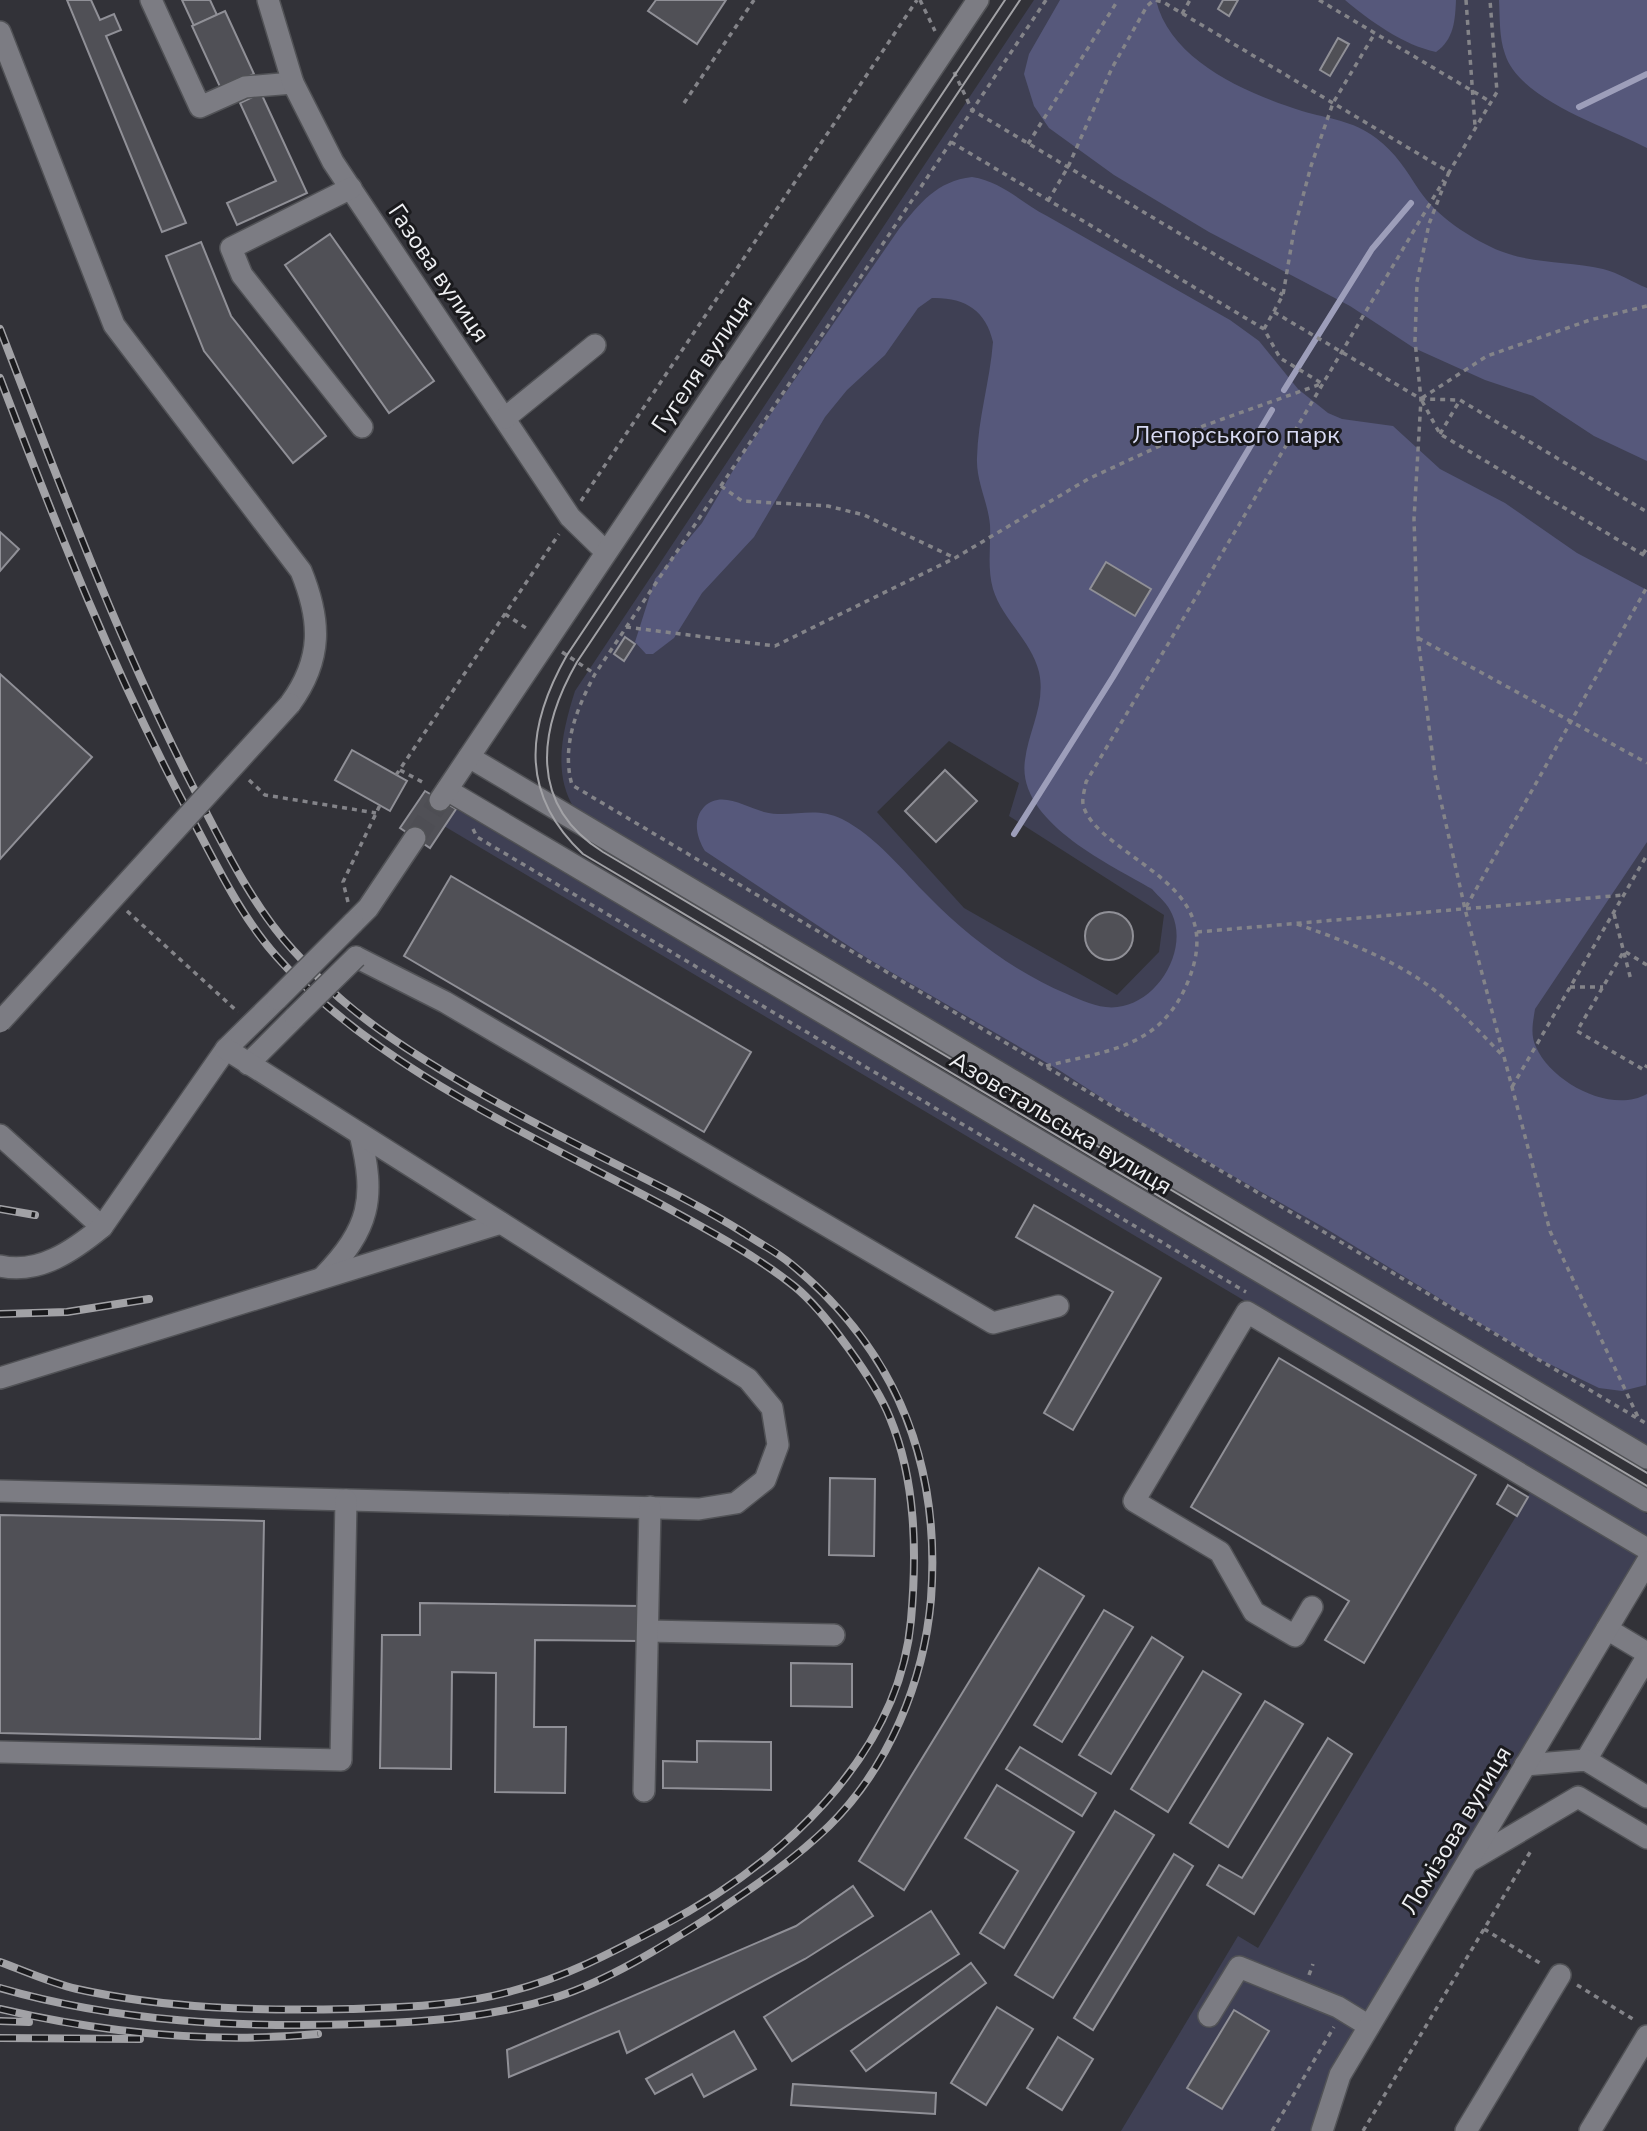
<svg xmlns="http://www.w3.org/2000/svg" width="1647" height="2131" viewBox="0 0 1647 2131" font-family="'Nunito Sans',sans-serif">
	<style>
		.green { fill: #3f4054; fill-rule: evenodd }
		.forest { fill: #56587b }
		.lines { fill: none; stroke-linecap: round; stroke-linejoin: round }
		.stream { stroke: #9d9eba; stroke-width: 6 }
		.building { fill: #505056; stroke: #909097; stroke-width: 2 }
		.minor-tunnel { stroke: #4e4e54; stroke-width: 21; stroke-dasharray: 21 10; stroke-linecap: butt }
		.minor-casing { stroke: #515256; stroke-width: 24 }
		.path { stroke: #848489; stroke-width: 3.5; stroke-dasharray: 5 5; stroke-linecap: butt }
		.minor { stroke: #7c7c83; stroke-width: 21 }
		.tram { stroke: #a2a2a6; stroke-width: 2 }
		.rail-casing { stroke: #a2a2a6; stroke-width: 8 }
		.rail { stroke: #1a1a1d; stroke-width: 5; stroke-dasharray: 16; stroke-linecap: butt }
		.minor-bridge-casing { stroke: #515256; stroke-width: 24; stroke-linecap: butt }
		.minor-bridge { stroke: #7c7c83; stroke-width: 21 }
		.labels { text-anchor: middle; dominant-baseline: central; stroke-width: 6; stroke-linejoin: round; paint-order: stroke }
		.street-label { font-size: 24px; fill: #eff0f3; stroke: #1a1a1d }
		.park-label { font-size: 24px; fill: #d9dbf4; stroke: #1a1a1d }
	</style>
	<rect width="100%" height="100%" fill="#323238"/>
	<!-- green -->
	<g class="green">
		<path d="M1034 0H1647V1445L574 808C552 772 563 729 575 691ZM949 741 1019 783 1009 816 1164 915 1159 952 1117 995 964 908 877 812Z"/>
		<polygon points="456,809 1647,1514 1647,1545 1332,2070 1311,2131 1121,2131 1238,1936 1258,1948 1540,1476 444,826"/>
	</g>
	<!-- forest -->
	<g class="forest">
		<path d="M1060 0H1156C1170 61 1248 94 1302 111 1329 119 1352 120 1376 138 1396 153 1406 170 1419 190 1436 215 1463 233 1489 246 1526 265 1565 260 1603 269 1619 273 1632 282 1647 288V461L1594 436 1533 396 1485 380 1414 348 1350 306 1209 232 1114 175 1049 128 1034 106 1024 74 1029 54Z"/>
		<path d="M1345 0H1456C1455 21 1454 39 1436 52 1403 45 1370 21 1345 0Z"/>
		<path d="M1499 0H1647V148C1608 127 1519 100 1505 54 1499 37 1500 18 1499 0Z"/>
		<path d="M972 177C1003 182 1020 202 1047 216 1108 251 1169 285 1230 320L1259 341 1298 389 1328 413 1342 419 1393 426 1440 469 1505 503 1577 553 1647 590V842L1535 1009C1533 1022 1530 1035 1536 1047 1552 1083 1611 1114 1647 1094L1646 1385 1622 1391 1599 1388 1535 1357 1325 1228 1145 1126 1059 1070 867 958 705 851C697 838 692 820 704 807 721 790 745 807 764 812 792 819 813 805 842 819 877 837 902 870 929 897 968 937 1015 972 1067 994 1085 1002 1104 1011 1123 1006 1160 998 1188 949 1172 914 1168 904 1159 897 1152 889 1109 864 1016 821 1025 760 1029 729 1046 704 1039 672 1031 640 1002 619 993 589 987 568 991 546 990 525 988 502 976 481 977 458 978 418 990 381 993 342 986 310 964 297 932 298L918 308 885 355 847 390 825 417 754 537 702 593 674 638 653 654H646L635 642 655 579 702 523 741 457 899 229C920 203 937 181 972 177Z"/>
	</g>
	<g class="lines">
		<!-- stream -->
		<g class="stream">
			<polyline points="1579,107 1647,74"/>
			<polyline points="1284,390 1372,249 1411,203"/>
			<polyline points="1014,834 1113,677 1272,410"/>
		</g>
	</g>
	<!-- building -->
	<g class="building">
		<polygon points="67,0 91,0 100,20 114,14 121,30 106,36 186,223 162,232"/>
		<polygon points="182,0 210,0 217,15 194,26"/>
		<polygon points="656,0 726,0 697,44 648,11"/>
		<polygon points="1223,0 1238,0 1229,16 1218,9"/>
		<polygon points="225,11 254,74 221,89 192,26"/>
		<polygon points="1338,38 1349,44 1330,76 1320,70"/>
		<polygon points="261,93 307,193 237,225 227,203 276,181 240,103"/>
		<polygon points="330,234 434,381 389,413 285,265"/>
		<polygon points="201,242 231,316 326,436 293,463 204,351 166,256"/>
		<polygon points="0,532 19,549 0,571"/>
		<polygon points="1106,562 1151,589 1135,616 1090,589"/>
		<polygon points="625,637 635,644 624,661 614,654"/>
		<polygon points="0,674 92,757 0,859"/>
		<polygon points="352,750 407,781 390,811 335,780"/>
		<polygon points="945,770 977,801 936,842 905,811"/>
		<polygon points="425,791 456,809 430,848 400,828"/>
		<polygon points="451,876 751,1052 704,1132 404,956"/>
		<circle cx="1109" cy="936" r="24"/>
		<polygon points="1034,1205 1161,1278 1073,1430 1044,1413 1113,1292 1016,1237"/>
		<polygon points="1279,1358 1476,1475 1364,1663 1325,1640 1349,1601 1191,1507"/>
		<polygon points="830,1478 875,1479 874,1556 829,1555"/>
		<polygon points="1508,1485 1528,1497 1517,1516 1497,1504"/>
		<polygon points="0,1515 264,1521 260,1739 0,1733"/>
		<polygon points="1039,1568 1084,1596 904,1890 859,1861"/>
		<polygon points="420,1603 641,1606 641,1641 535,1640 534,1727 566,1727 565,1793 495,1792 496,1673 452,1672 451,1769 380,1768 382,1635 420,1635"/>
		<polygon points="1104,1610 1133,1627 1062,1742 1034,1725"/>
		<polygon points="1152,1637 1183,1657 1111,1774 1079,1755"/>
		<polygon points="791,1663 852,1664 852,1707 791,1706"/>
		<polygon points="1203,1671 1241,1694 1168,1812 1131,1789"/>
		<polygon points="1265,1701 1303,1724 1228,1847 1190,1823"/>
		<polygon points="1328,1738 1352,1754 1254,1914 1207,1885 1219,1865 1242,1878"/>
		<polygon points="697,1741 771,1742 771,1790 663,1788 663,1761 697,1762"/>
		<polygon points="1020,1747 1096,1793 1082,1816 1006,1769"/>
		<polygon points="997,1785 1074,1832 1004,1948 980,1933 1018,1871 965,1838"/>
		<polygon points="1115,1811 1154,1835 1053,1998 1015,1975"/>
		<polygon points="1174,1854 1193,1866 1093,2030 1074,2018"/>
		<polygon points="853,1886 873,1916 805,1959 627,2053 619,2031 509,2077 507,2050 796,1926"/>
		<polygon points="931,1911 959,1954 792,2061 764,2017"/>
		<polygon points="971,1963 986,1983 866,2071 851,2051"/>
		<polygon points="997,2007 1033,2029 986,2105 951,2083"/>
		<polygon points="1234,2010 1269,2031 1222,2109 1187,2088"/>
		<polygon points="734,2031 756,2069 704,2097 692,2074 655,2094 646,2079"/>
		<polygon points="1058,2037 1093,2059 1062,2110 1027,2088"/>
		<polygon points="793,2084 936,2093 935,2114 791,2105"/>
	</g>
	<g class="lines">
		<!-- minor-tunnel -->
		<polyline class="minor-tunnel" points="415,838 440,800"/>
		<defs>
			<g id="minor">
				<polyline points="151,0 200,107 245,87 293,83"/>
				<polyline points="268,0 293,83 333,162 570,517 606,552"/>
				<path d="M0 32 114 325 301 571C321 620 323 659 290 704"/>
				<polyline points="351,188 231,248 242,275 362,427"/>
				<polyline points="505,418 595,345"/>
				<polyline points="469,757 1647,1458"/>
				<polyline points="447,790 1647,1501"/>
				<polyline points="440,800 978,0"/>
				<polyline points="353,923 368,908 415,838"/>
				<polyline points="356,957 445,1002 993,1323 1058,1306"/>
				<polyline points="248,1064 295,1017"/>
				<polyline points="0,1135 102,1227"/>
				<path d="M0 1266C39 1275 74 1250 102 1227L226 1049 277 999"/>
				<path d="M323 1277C370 1228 376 1199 360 1134"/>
				<polyline points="0,1378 501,1223"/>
				<polyline points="0,1491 699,1509 736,1503 765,1480 778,1445 772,1408 748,1379 226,1049"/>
				<polyline points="1312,1607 1295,1636 1254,1612 1220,1552 1134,1501 1247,1312 1647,1549"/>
				<polyline points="1607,1629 1647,1653"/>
				<polyline points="648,1631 834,1635"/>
				<polyline points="0,1752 341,1760 346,1500"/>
				<polyline points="1586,1760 1647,1657"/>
				<polyline points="1525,1765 1586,1760 1647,1797"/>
				<polyline points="644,1791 650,1507"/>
				<polyline points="1468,1862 1578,1797 1647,1838"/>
				<polyline points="1209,2016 1239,1967 1338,2007 1369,2026"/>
				<polyline points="1322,2131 1340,2075 1647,1562"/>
				<polyline points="1466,2131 1560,1975"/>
				<polyline points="1590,2131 1647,2036"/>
			</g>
		</defs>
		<!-- minor casing -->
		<use href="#minor" class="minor-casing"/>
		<!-- path -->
		<g class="path">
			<polyline points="920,0 935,31"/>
			<path d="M1046 0 595 674C577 708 561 746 572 785L1647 1424"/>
			<polyline points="1319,0 1491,102"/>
			<polyline points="1466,0 1475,126"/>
			<polyline points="1182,14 1190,0"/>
			<polyline points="954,72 972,110 1283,295"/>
			<polyline points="684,103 754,0"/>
			<polyline points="951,142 1264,329 1280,358 1323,384"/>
			<polyline points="1028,144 1118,0"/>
			<polyline points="1448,174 1497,92 1490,0"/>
			<polyline points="1048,201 1068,167 1112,68 1147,6 1154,0 1163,2 1449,172 1429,224 1417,282 1415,341 1421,399 1414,519 1418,638 1435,775 1465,909 1550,1231 1638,1417"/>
			<polyline points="1274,312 1421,399 1460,400 1647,512"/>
			<polyline points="1264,329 1283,295 1294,230 1311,166 1333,103 1375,33"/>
			<polyline points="1422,398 1487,356 1590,320 1647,306"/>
			<polyline points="1422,401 1440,434 1647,557"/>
			<polyline points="1440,434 1460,400"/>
			<polyline points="721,486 742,501 828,506 864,515 955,558"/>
			<polyline points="581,501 917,0"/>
			<polyline points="1643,554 1647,548"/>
			<polyline points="505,614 529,630"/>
			<polyline points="626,627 775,646 955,558 1088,479 1203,426 1321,384"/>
			<polyline points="1418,638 1647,763"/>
			<polyline points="562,652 595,674"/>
			<polyline points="400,770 426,784"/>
			<polyline points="396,775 559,534"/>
			<polyline points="249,780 265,795 376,813"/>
			<polyline points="473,829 477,837 1246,1292"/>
			<polyline points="348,902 343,882 380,805"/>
			<polyline points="1466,907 1647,587"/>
			<polyline points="127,911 238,1012"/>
			<polyline points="1614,914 1631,980"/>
			<path d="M1297 924C1336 938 1375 952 1411 974 1446 995 1474 1026 1503 1056"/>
			<polyline points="1197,932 1624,895"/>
			<polyline points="1647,965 1624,951 1577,1031 1644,1070 1647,1065"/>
			<polyline points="1570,987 1603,987"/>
			<path d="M1046 1066C1109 1050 1162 1048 1189 979 1220 900 1153 876 1104 834 1095 826 1085 815 1083 804 1082 797 1085 789 1086 782L1444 180"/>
			<polyline points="1512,1087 1647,855"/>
			<polyline points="1484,1929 1543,1965"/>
			<polyline points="1309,1975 1313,1964"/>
			<polyline points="1577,1985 1636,2021"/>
			<polyline points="1272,2131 1334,2027"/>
			<polyline points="1363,2131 1532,1849"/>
		</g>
		<!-- minor -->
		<use href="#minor" class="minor"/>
		<!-- tram -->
		<g class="tram">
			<path d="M1005 0 567 655C526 727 519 794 583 854L1647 1486"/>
			<path d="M1020 0 577 662C538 730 528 805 603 852L1647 1473"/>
		</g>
		<defs>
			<g id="rail">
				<path d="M0 329C59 482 116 636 191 783 220 839 250 903 293 950 309 967 325 986 343 1001 402 1052 499 1105 570 1141 628 1171 688 1198 744 1233 759 1243 777 1252 791 1264 897 1351 941 1463 931 1599 924 1681 889 1767 829 1826 792 1862 749 1890 706 1919 662 1947 607 1981 557 1997 493 2017 429 2022 362 2024 240 2028 118 2022 0 1988"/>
				<path d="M0 378C57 528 115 676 191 817 216 864 241 917 277 957 375 1068 536 1137 666 1207 709 1231 755 1255 794 1286 823 1309 876 1382 890 1418 916 1481 917 1553 911 1620 899 1758 777 1866 662 1926 613 1952 566 1977 512 1991 459 2006 405 2007 349 2009 258 2011 167 2009 77 1989 51 1983 25 1971 0 1962"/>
				<polyline points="0,1209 35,1215"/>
				<polyline points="0,1314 67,1312 149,1299"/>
				<path d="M0 2009C104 2033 212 2044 318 2034"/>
				<polyline points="0,2021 29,2022"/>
				<polyline points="0,2038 140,2039"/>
			</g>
		</defs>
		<!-- rail casing -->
		<use href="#rail" class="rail-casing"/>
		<!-- rail -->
		<use href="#rail" class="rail"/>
		<defs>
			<g id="minor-bridge">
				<polyline points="277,999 353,923"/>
				<polyline points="295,1017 356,957"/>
				<polyline points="0,1022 290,704"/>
			</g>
		</defs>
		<!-- minor-bridge casing -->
		<use href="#minor-bridge" class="minor-bridge-casing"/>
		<!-- minor-bridge -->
		<use href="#minor-bridge" class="minor-bridge"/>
	</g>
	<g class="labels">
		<!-- street labels -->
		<g class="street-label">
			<text transform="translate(439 273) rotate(56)">Газова вулиця</text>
			<text transform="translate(702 364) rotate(-56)">Гугеля вулиця</text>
			<text transform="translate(1061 1123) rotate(31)">Азовстальська вулиця</text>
			<text transform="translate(1456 1830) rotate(-59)">Ломізова вулиця</text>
		</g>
		<!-- park labels -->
		<g class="park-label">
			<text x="1236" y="435">Лепорського парк</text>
		</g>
	</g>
</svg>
